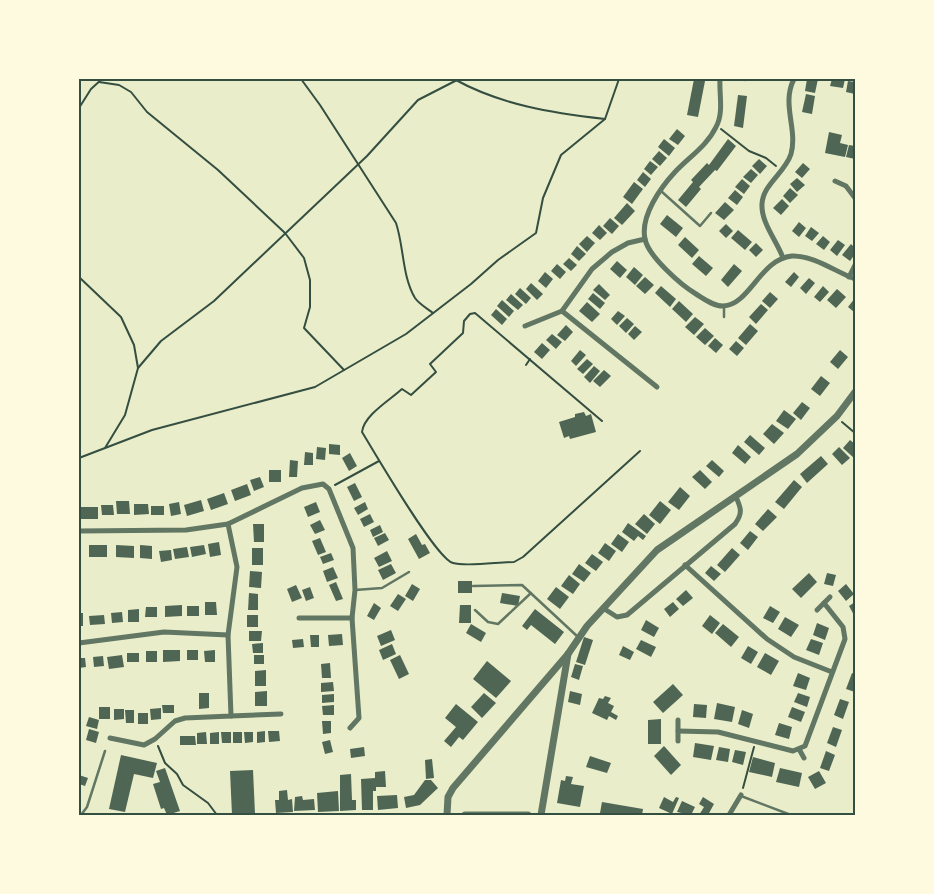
<svg xmlns="http://www.w3.org/2000/svg" width="934" height="894" viewBox="0 0 934 894" font-family="'Archivo Narrow',sans-serif">
	<style>
		.building { fill: #4f6655 }
		.lines { fill: none; stroke-linecap: round; stroke-linejoin: round }
		.path { stroke: #344e41; stroke-width: 2 }
		.service { stroke: #617663; stroke-width: 2.5 }
		.minor { stroke: #617663; stroke-width: 5 }
		.tertiary { stroke: #617663; stroke-width: 7 }
		.neatline { fill: none; stroke: #344e41; stroke-width: 2 }
	</style>
	<rect width="100%" height="100%" fill="#e9edc9"/>
	<!-- building -->
	<g class="building">
		<polygon points="694,79 703,79 705,81 698,117 687,115"/>
		<polygon points="807,79 818,79 815,93 805,91"/>
		<polygon points="832,79 845,79 843,88 830,86"/>
		<polygon points="848,81 855,82 855,94 846,92"/>
		<polygon points="806,94 815,96 812,114 802,112"/>
		<polygon points="738,95 747,96 743,128 734,126"/>
		<polygon points="677,129 685,136 678,145 669,139"/>
		<polygon points="829,132 842,135 840,143 848,145 845,157 825,153"/>
		<polygon points="664,139 675,148 669,156 658,147"/>
		<polygon points="728,139 736,146 717,171 715,170 699,187 701,189 686,207 678,200 693,182 691,180 707,163 709,165"/>
		<polygon points="849,145 855,146 855,159 846,157"/>
		<polygon points="659,151 667,158 660,166 652,159"/>
		<polygon points="759,159 767,166 760,174 752,166"/>
		<polygon points="650,161 658,167 651,175 644,169"/>
		<polygon points="803,163 810,169 802,178 795,172"/>
		<polygon points="751,169 758,175 751,183 743,177"/>
		<polygon points="643,172 651,179 645,187 637,180"/>
		<polygon points="797,178 805,185 797,192 790,184"/>
		<polygon points="742,179 750,186 744,194 735,187"/>
		<polygon points="634,182 643,189 632,204 623,197"/>
		<polygon points="790,188 798,195 790,203 783,196"/>
		<polygon points="735,190 743,197 737,205 728,198"/>
		<polygon points="782,199 789,206 781,215 773,208"/>
		<polygon points="725,202 734,210 724,220 715,213"/>
		<polygon points="627,203 635,211 622,225 614,218"/>
		<polygon points="667,215 683,228 676,237 660,224"/>
		<polygon points="610,218 619,226 612,234 603,226"/>
		<polygon points="799,222 806,228 799,237 792,231"/>
		<polygon points="726,224 733,231 726,238 719,231"/>
		<polygon points="599,225 607,233 600,240 592,233"/>
		<polygon points="811,227 819,233 812,241 805,236"/>
		<polygon points="738,230 752,242 745,250 731,238"/>
		<polygon points="587,236 595,243 587,252 579,244"/>
		<polygon points="823,236 830,242 824,250 816,244"/>
		<polygon points="685,237 699,250 692,258 678,245"/>
		<polygon points="838,240 845,245 837,256 830,250"/>
		<polygon points="756,243 763,250 756,257 749,250"/>
		<polygon points="851,244 855,248 855,254 850,261 842,255"/>
		<polygon points="577,246 586,254 579,261 571,254"/>
		<polygon points="699,256 713,268 706,276 692,264"/>
		<polygon points="569,258 577,265 571,271 563,264"/>
		<polygon points="617,261 627,270 620,278 610,269"/>
		<polygon points="557,264 566,272 560,279 551,271"/>
		<polygon points="734,264 742,271 728,287 721,280"/>
		<polygon points="634,267 643,275 635,285 626,277"/>
		<polygon points="545,272 553,279 546,288 538,281"/>
		<polygon points="794,272 799,277 791,287 785,282"/>
		<polygon points="645,277 654,285 645,294 636,286"/>
		<polygon points="809,278 815,283 806,294 800,288"/>
		<polygon points="531,283 543,294 537,300 526,289"/>
		<polygon points="599,284 610,295 605,300 593,290"/>
		<polygon points="661,286 676,299 670,307 655,293"/>
		<polygon points="823,286 829,292 820,302 814,297"/>
		<polygon points="520,288 531,298 526,304 515,294"/>
		<polygon points="837,289 846,297 836,308 827,300"/>
		<polygon points="770,292 778,299 770,308 762,301"/>
		<polygon points="593,293 605,303 600,309 588,299"/>
		<polygon points="511,294 523,305 518,310 506,300"/>
		<polygon points="855,298 855,311 854,312 848,307"/>
		<polygon points="502,300 514,311 509,317 497,306"/>
		<polygon points="679,301 693,314 686,322 672,309"/>
		<polygon points="587,302 600,314 592,322 579,311"/>
		<polygon points="761,304 768,310 756,324 749,317"/>
		<polygon points="496,309 507,319 502,325 491,315"/>
		<polygon points="618,311 625,316 617,325 611,319"/>
		<polygon points="695,317 704,324 694,335 685,327"/>
		<polygon points="627,318 634,324 626,333 619,326"/>
		<polygon points="750,324 758,331 746,345 738,338"/>
		<polygon points="566,325 573,332 565,341 557,335"/>
		<polygon points="635,326 642,332 634,340 628,334"/>
		<polygon points="705,328 714,336 705,345 696,337"/>
		<polygon points="552,334 562,342 556,349 546,340"/>
		<polygon points="715,338 723,345 716,353 708,346"/>
		<polygon points="736,341 744,348 737,356 729,349"/>
		<polygon points="542,343 550,350 542,359 534,352"/>
		<polygon points="580,350 586,355 576,366 571,361"/>
		<polygon points="840,350 848,357 838,369 830,362"/>
		<polygon points="587,359 593,364 583,374 577,369"/>
		<polygon points="594,366 600,371 590,383 584,377"/>
		<polygon points="604,370 611,376 600,387 593,381"/>
		<polygon points="821,376 830,383 820,396 811,389"/>
		<polygon points="802,402 810,408 801,420 793,413"/>
		<polygon points="784,410 796,419 788,429 776,421"/>
		<polygon points="584,412 586,416 591,414 596,432 570,439 569,436 564,438 559,422 575,417 575,414"/>
		<polygon points="772,424 784,433 774,444 763,434"/>
		<polygon points="750,435 765,448 759,455 744,442"/>
		<polygon points="850,440 855,444 855,459 843,448"/>
		<polygon points="329,444 340,445 340,455 329,454"/>
		<polygon points="738,445 751,457 745,464 732,453"/>
		<polygon points="317,447 326,448 325,460 316,459"/>
		<polygon points="839,447 850,458 842,465 832,454"/>
		<polygon points="305,452 313,453 313,465 304,465"/>
		<polygon points="350,453 357,466 349,471 342,458"/>
		<polygon points="821,456 828,464 807,483 800,474"/>
		<polygon points="290,460 298,461 297,477 289,477"/>
		<polygon points="712,460 724,471 719,477 706,466"/>
		<rect x="269" y="470" width="12" height="12"/>
		<polygon points="700,470 712,482 705,489 692,477"/>
		<polygon points="260,477 264,487 254,491 250,480"/>
		<polygon points="794,480 802,487 784,509 775,502"/>
		<polygon points="355,483 362,497 354,501 347,487"/>
		<polygon points="247,484 251,495 235,501 231,490"/>
		<polygon points="680,487 690,496 679,510 668,502"/>
		<polygon points="224,493 228,504 211,510 207,499"/>
		<polygon points="201,500 204,511 187,516 184,505"/>
		<polygon points="116,501 129,501 130,514 117,514"/>
		<polygon points="660,501 671,510 660,524 649,515"/>
		<polygon points="179,502 181,514 171,516 169,504"/>
		<polygon points="316,502 320,512 308,517 304,507"/>
		<polygon points="365,502 368,509 358,515 354,508"/>
		<polygon points="134,504 148,504 149,514 134,515"/>
		<polygon points="101,505 113,505 114,515 102,515"/>
		<rect x="151" y="506" width="13" height="9"/>
		<rect x="80" y="507" width="18" height="12"/>
		<polygon points="768,509 777,517 763,531 755,524"/>
		<polygon points="370,514 374,522 364,527 360,519"/>
		<polygon points="644,514 655,524 647,534 635,524"/>
		<polygon points="320,520 325,530 315,534 310,525"/>
		<polygon points="628,523 646,536 643,540 638,536 634,541 622,532"/>
		<polygon points="253,524 264,524 264,542 254,542"/>
		<polygon points="380,525 383,532 373,537 370,530"/>
		<polygon points="750,531 758,537 748,550 740,543"/>
		<polygon points="385,533 389,540 378,546 374,538"/>
		<polygon points="416,534 422,545 425,544 430,553 419,559 408,539"/>
		<polygon points="618,534 629,542 622,552 611,544"/>
		<polygon points="320,538 326,552 318,555 312,541"/>
		<polygon points="219,542 221,555 210,557 208,544"/>
		<polygon points="605,543 616,551 609,561 598,553"/>
		<rect x="89" y="545" width="18" height="12"/>
		<polygon points="116,545 134,546 134,558 116,557"/>
		<polygon points="140,545 152,546 152,559 140,558"/>
		<polygon points="204,545 206,554 192,557 190,547"/>
		<polygon points="187,547 189,557 175,559 173,549"/>
		<rect x="252" y="548" width="11" height="17"/>
		<polygon points="732,548 740,555 725,572 717,565"/>
		<polygon points="171,550 172,560 161,562 159,551"/>
		<polygon points="387,551 392,561 379,567 374,558"/>
		<polygon points="331,553 334,560 323,564 320,557"/>
		<polygon points="592,554 603,562 596,571 585,563"/>
		<polygon points="391,564 396,573 383,580 378,570"/>
		<polygon points="579,564 591,573 584,582 572,574"/>
		<polygon points="711,566 721,574 714,581 705,573"/>
		<polygon points="333,567 338,578 327,582 323,571"/>
		<polygon points="250,571 262,572 261,588 249,587"/>
		<polygon points="809,573 817,582 801,598 792,589"/>
		<polygon points="827,573 836,575 833,586 824,584"/>
		<polygon points="569,575 580,584 573,594 561,586"/>
		<rect x="458" y="581" width="14" height="12"/>
		<polygon points="336,582 343,599 336,601 329,585"/>
		<polygon points="412,584 420,589 413,601 405,596"/>
		<polygon points="846,584 854,594 846,601 838,591"/>
		<polygon points="296,585 302,598 292,602 287,589"/>
		<polygon points="310,587 314,598 306,601 302,590"/>
		<polygon points="556,587 569,597 560,609 547,599"/>
		<polygon points="686,590 693,598 683,606 676,599"/>
		<polygon points="249,593 258,594 258,610 248,610"/>
		<polygon points="502,593 520,596 518,606 500,603"/>
		<polygon points="398,594 406,599 398,611 390,606"/>
		<polygon points="205,602 216,602 217,615 205,615"/>
		<polygon points="673,602 679,609 670,617 664,609"/>
		<polygon points="855,602 855,617 849,606"/>
		<polygon points="374,603 381,608 374,620 367,616"/>
		<polygon points="182,605 182,616 165,617 165,606"/>
		<polygon points="460,605 471,605 471,623 459,623"/>
		<rect x="187" y="606" width="12" height="10"/>
		<polygon points="770,606 780,612 773,623 763,618"/>
		<polygon points="146,607 157,607 157,617 145,617"/>
		<polygon points="139,609 139,622 128,622 128,610"/>
		<polygon points="535,609 564,632 555,644 531,625 527,630 522,626"/>
		<polygon points="122,612 123,622 112,623 111,613"/>
		<rect x="79" y="613" width="4" height="13"/>
		<polygon points="104,615 105,624 90,625 89,616"/>
		<rect x="247" y="615" width="11" height="12"/>
		<polygon points="710,615 720,623 712,634 702,626"/>
		<polygon points="785,617 799,625 791,637 778,629"/>
		<polygon points="646,620 659,628 654,637 641,630"/>
		<polygon points="817,623 829,628 825,640 813,635"/>
		<polygon points="471,624 486,633 481,642 466,633"/>
		<polygon points="723,624 739,637 731,647 715,633"/>
		<polygon points="391,630 395,640 381,646 377,636"/>
		<polygon points="249,631 262,631 261,641 249,641"/>
		<polygon points="342,634 343,645 329,646 328,635"/>
		<polygon points="310,635 319,635 319,647 311,647"/>
		<polygon points="584,637 593,640 585,665 576,662"/>
		<polygon points="303,639 304,647 293,648 292,640"/>
		<polygon points="811,639 823,643 819,655 806,650"/>
		<polygon points="641,640 656,647 651,657 636,649"/>
		<polygon points="263,643 263,653 253,653 252,644"/>
		<polygon points="392,644 396,654 383,660 379,650"/>
		<polygon points="623,646 634,652 630,660 619,655"/>
		<polygon points="748,646 758,652 751,664 741,658"/>
		<polygon points="163,650 180,650 180,661 163,662"/>
		<rect x="187" y="650" width="11" height="10"/>
		<polygon points="215,650 215,662 205,662 204,651"/>
		<rect x="146" y="651" width="11" height="11"/>
		<rect x="127" y="653" width="12" height="9"/>
		<polygon points="765,653 779,661 771,675 757,667"/>
		<polygon points="122,655 124,667 109,669 107,657"/>
		<rect x="254" y="655" width="10" height="9"/>
		<polygon points="400,655 409,674 399,679 390,660"/>
		<polygon points="103,656 104,666 94,667 93,657"/>
		<polygon points="79,658 85,658 86,667 79,668"/>
		<polygon points="487,661 511,681 496,698 473,679"/>
		<polygon points="330,663 331,678 322,678 321,664"/>
		<polygon points="575,664 583,666 579,680 571,677"/>
		<polygon points="266,670 266,686 255,686 255,671"/>
		<polygon points="798,673 810,678 806,690 793,686"/>
		<polygon points="852,673 855,674 855,692 846,689"/>
		<polygon points="333,682 334,691 321,692 321,683"/>
		<polygon points="673,684 683,695 663,713 653,702"/>
		<polygon points="267,691 267,706 255,706 255,692"/>
		<polygon points="570,691 582,694 580,705 568,702"/>
		<polygon points="199,693 209,693 209,708 199,709"/>
		<polygon points="484,693 496,703 482,718 471,707"/>
		<polygon points="798,693 810,697 807,707 794,702"/>
		<polygon points="334,694 334,702 322,703 322,695"/>
		<polygon points="605,696 611,698 608,703 614,706 611,712 618,716 616,720 609,716 607,720 592,713 599,698 603,699"/>
		<polygon points="840,699 849,702 843,719 834,715"/>
		<polygon points="717,703 735,707 732,722 714,719"/>
		<polygon points="456,704 478,722 463,740 459,737 451,747 444,741 456,727 445,718"/>
		<polygon points="694,704 707,705 706,718 693,717"/>
		<polygon points="162,705 174,705 174,713 163,713"/>
		<polygon points="334,705 334,715 323,715 322,706"/>
		<rect x="99" y="707" width="11" height="12"/>
		<polygon points="792,707 805,712 801,722 788,717"/>
		<polygon points="161,708 161,719 151,720 150,709"/>
		<polygon points="114,709 124,709 124,719 114,720"/>
		<polygon points="125,710 134,710 134,723 126,723"/>
		<polygon points="742,710 753,714 749,728 738,724"/>
		<rect x="138" y="713" width="10" height="11"/>
		<polygon points="89,717 99,720 97,729 86,726"/>
		<polygon points="661,719 661,744 648,744 648,720"/>
		<polygon points="322,721 331,721 331,733 323,734"/>
		<polygon points="779,723 792,727 789,739 775,735"/>
		<polygon points="833,727 842,730 836,747 827,743"/>
		<polygon points="89,729 99,732 96,743 86,740"/>
		<polygon points="265,731 265,742 257,743 257,732"/>
		<polygon points="268,731 279,731 280,741 269,742"/>
		<polygon points="206,732 207,744 197,744 197,733"/>
		<polygon points="219,732 219,744 210,744 210,733"/>
		<polygon points="221,732 231,732 231,743 222,743"/>
		<rect x="233" y="732" width="9" height="11"/>
		<polygon points="244,732 253,732 253,742 245,743"/>
		<polygon points="180,736 195,736 196,745 180,745"/>
		<polygon points="330,740 333,752 325,754 322,742"/>
		<polygon points="695,743 714,746 711,760 693,757"/>
		<polygon points="664,746 681,765 671,775 654,756"/>
		<polygon points="364,747 365,756 351,758 350,749"/>
		<polygon points="719,747 730,749 728,762 716,760"/>
		<polygon points="735,750 746,752 743,765 732,762"/>
		<polygon points="826,751 835,755 829,771 820,768"/>
		<polygon points="121,755 157,763 153,778 134,774 125,812 109,809"/>
		<polygon points="590,756 611,763 607,773 586,767"/>
		<polygon points="753,757 775,763 772,777 749,772"/>
		<polygon points="432,759 434,778 426,779 425,760"/>
		<polygon points="165,768 180,811 167,815 164,808 161,809 153,784 160,782 156,771"/>
		<polygon points="780,768 802,773 799,787 776,782"/>
		<polygon points="253,770 255,814 232,815 230,771"/>
		<polygon points="385,771 386,787 376,787 376,791 373,791 373,810 362,810 361,779 375,778 375,772"/>
		<polygon points="819,771 826,783 815,789 808,777"/>
		<polygon points="351,774 352,800 356,800 356,810 340,811 340,775"/>
		<polygon points="79,775 88,778 85,786 79,784"/>
		<polygon points="566,776 573,777 571,784 584,786 580,807 557,803 561,780 565,781"/>
		<polygon points="425,780 431,780 438,788 420,805 406,808 404,797 414,795"/>
		<polygon points="287,790 288,800 292,799 293,812 276,813 275,800 279,800 279,791"/>
		<polygon points="338,791 339,811 318,812 317,793"/>
		<polygon points="397,795 398,808 378,810 377,796"/>
		<polygon points="302,796 303,800 314,799 315,810 294,811 295,797"/>
		<polygon points="664,797 673,802 676,797 679,798 672,814 659,808"/>
		<polygon points="703,797 714,804 708,815 699,815 704,807 699,804"/>
		<polygon points="682,801 695,807 691,815 677,812"/>
		<polygon points="602,802 643,809 642,815 600,813"/>
	</g>
	<g class="lines">
		<!-- path -->
		<g class="path">
			<path d="M301 79 320 105 396 223C404 247 402 276 415 298 419 304 428 309 433 313"/>
			<path d="M454 79C501 105 552 113 605 119"/>
			<polyline points="99,82 119,85 131,92 147,112 218,170 285,233 304,258 310,280 310,307 304,328 344,370"/>
			<polyline points="79,108 91,89 102,79"/>
			<polyline points="721,129 749,151 766,158 776,166"/>
			<polyline points="79,277 121,317 134,345 138,368 125,415 105,448"/>
			<polyline points="526,365 530,359"/>
			<polyline points="138,368 161,341 214,301 367,156 418,100 459,79"/>
			<path d="M602 421 475 313 470 314 464 321 463 333 430 364 436 372 411 395 402 389C390 400 364 415 362 432 375 453 436 559 453 563 466 567 499 562 514 562L523 557 640 451"/>
			<polyline points="842,422 855,433"/>
			<polyline points="79,458 152,430 315,387 406,334 471,284 498,260 536,233 543,198 561,155 605,119 619,79"/>
			<polyline points="335,485 379,461"/>
			<polyline points="158,746 165,763 177,774 183,785 208,803 217,815"/>
			<polyline points="743,788 754,747"/>
		</g>
		<!-- service -->
		<g class="service">
			<polyline points="745,80 745,79"/>
			<polyline points="661,191 700,226 711,213"/>
			<polyline points="724,306 724,317"/>
			<polyline points="473,586 522,585 578,637"/>
			<polyline points="355,590 382,588 409,572"/>
			<polyline points="475,610 488,622 498,624 531,593"/>
			<polyline points="741,796 791,815"/>
			<polyline points="81,815 87,807 105,751"/>
		</g>
		<!-- minor -->
		<g class="minor">
			<path d="M720 79C719 94 724 113 716 127 707 146 689 157 675 172 661 187 640 216 645 239 648 256 681 285 696 294 704 299 713 306 723 306 750 305 760 259 792 256 813 255 836 272 855 279"/>
			<polyline points="835,181 846,186 855,198"/>
			<path d="M783 258C777 241 761 223 762 204 763 184 785 173 791 154 798 129 781 104 794 79"/>
			<polyline points="849,277 855,265"/>
			<polyline points="562,311 657,387"/>
			<polyline points="525,326 562,311 592,269 612,252 628,243 645,239"/>
			<polyline points="79,531 186,530 228,524 302,488 323,484 329,489 353,548 355,590 352,618 359,718 350,728"/>
			<polyline points="685,565 767,639 794,657 832,672"/>
			<path d="M603 608 617 617 627 615 735 524C743 513 741 508 736 497"/>
			<polyline points="817,610 830,597"/>
			<polyline points="299,618 352,618"/>
			<polyline points="79,643 164,632 228,635"/>
			<polyline points="231,716 281,714"/>
			<polyline points="678,731 718,732 793,751 805,746 845,639 843,627 824,603"/>
			<polyline points="110,738 144,745 155,739 175,721 185,718 231,716 228,635 237,567 228,524"/>
			<polyline points="678,741 678,720"/>
			<polyline points="799,749 804,758"/>
			<polyline points="729,815 741,795"/>
		</g>
		<!-- tertiary -->
		<g class="tertiary">
			<polyline points="447,815 448,797 453,788 568,654 587,626 657,550 797,454 837,416 855,392"/>
			<polyline points="465,815 528,815"/>
			<polyline points="541,815 568,654"/>
		</g>
	</g>
	<!-- border -->
	<rect width="934" height="894" fill="none" stroke="#fefae0" stroke-width="160"/>
	<rect x="80" y="80" width="774" height="734" class="neatline"/>
</svg>
